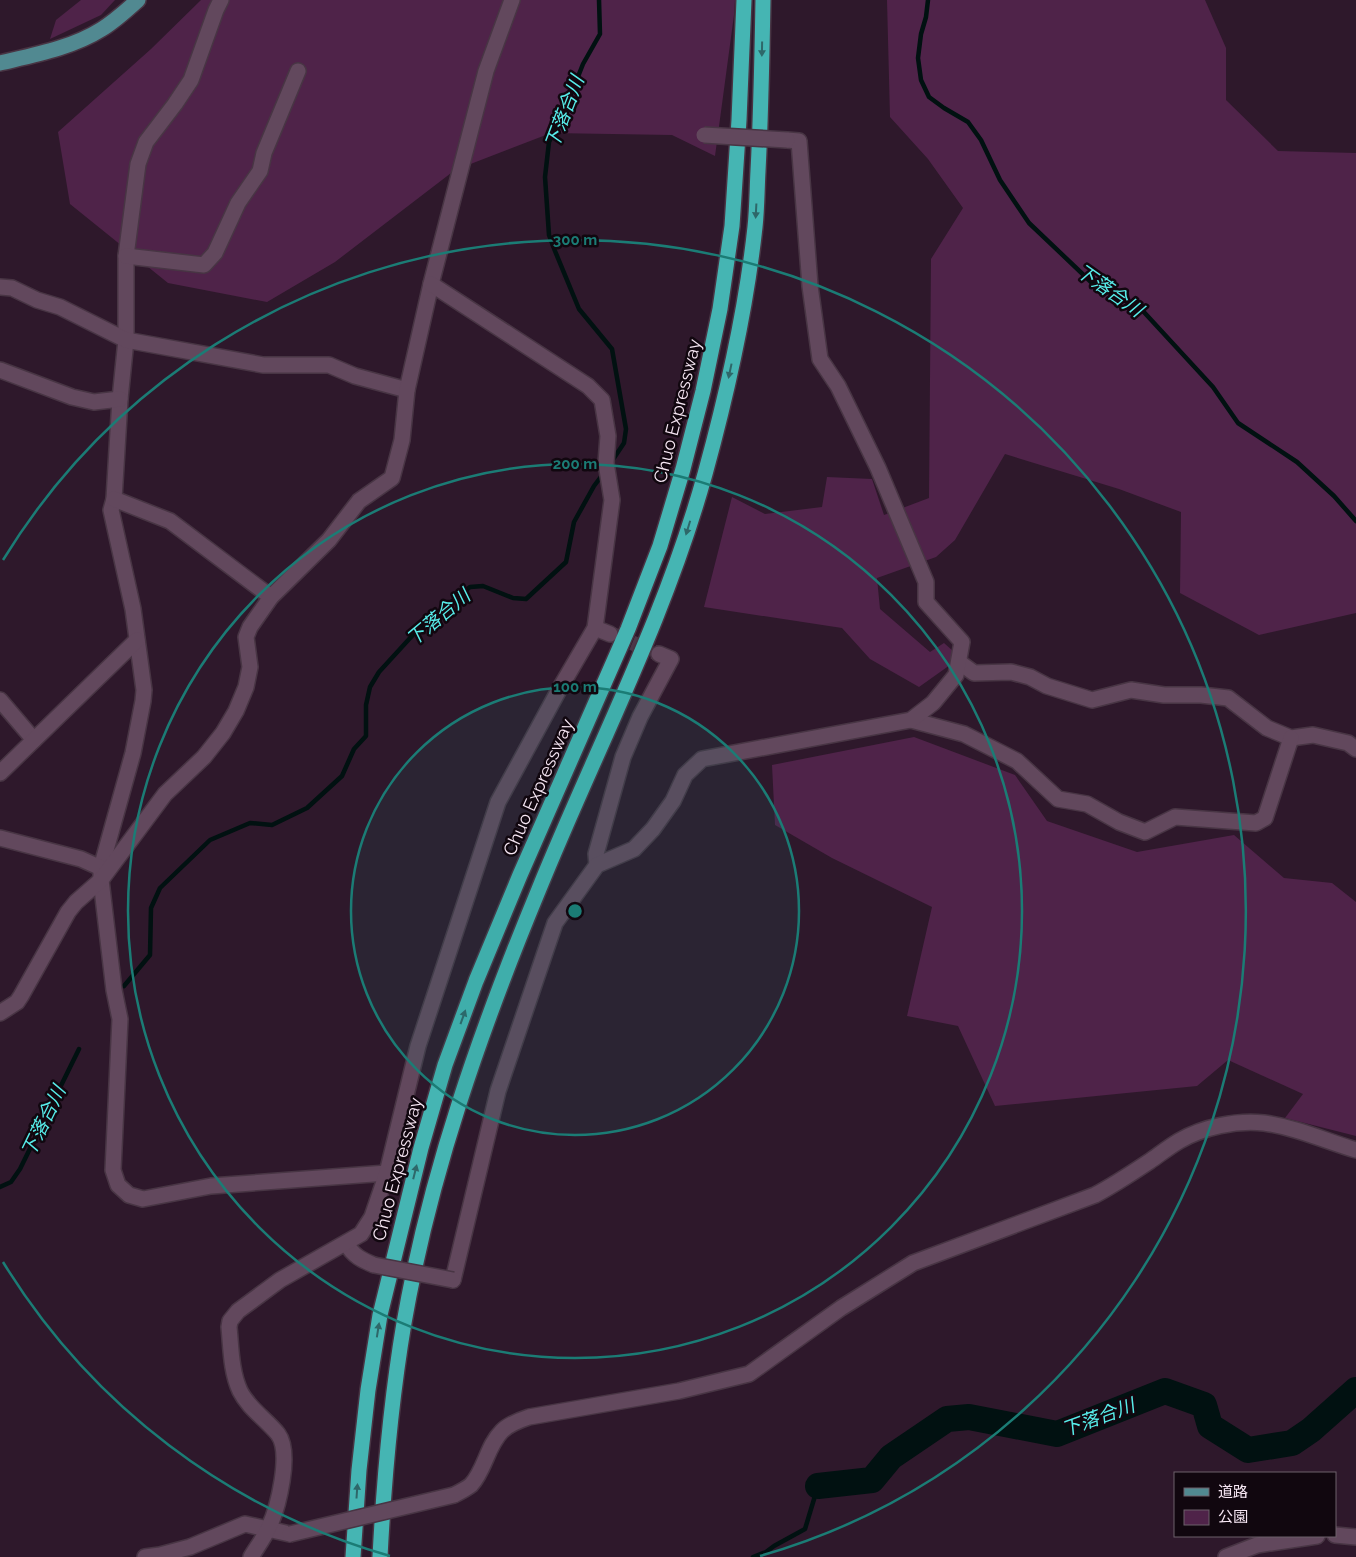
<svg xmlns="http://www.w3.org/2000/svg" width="1356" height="1557" viewBox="0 0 1356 1557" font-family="Raleway,'Noto Sans JP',sans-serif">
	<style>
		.green { fill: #4f2349 }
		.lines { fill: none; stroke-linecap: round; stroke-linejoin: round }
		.stream { stroke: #011111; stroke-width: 4.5 }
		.river { stroke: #011111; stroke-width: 26 }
		.minor-tunnel { stroke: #4c3749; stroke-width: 15; stroke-dasharray: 15 8; stroke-linecap: butt }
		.minor-casing { stroke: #483544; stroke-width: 18 }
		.major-casing { stroke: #483544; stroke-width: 18 }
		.highway-casing { stroke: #483544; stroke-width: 18 }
		.minor { stroke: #62485d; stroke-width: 15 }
		.major { stroke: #518991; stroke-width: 15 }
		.highway { stroke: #45b5b3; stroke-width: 15 }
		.minor-bridge-casing { stroke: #483544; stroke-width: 18; stroke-linecap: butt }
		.minor-bridge { stroke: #62485d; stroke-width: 15 }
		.oneway { fill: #2e6769 }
		.ring { fill: none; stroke: #1b7c75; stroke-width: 2.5 }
		.labels { text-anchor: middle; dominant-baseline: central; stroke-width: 5; stroke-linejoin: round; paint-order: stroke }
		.street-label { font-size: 18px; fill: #f7e7f4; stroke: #11070f }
		.water-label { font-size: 19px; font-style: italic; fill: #57edea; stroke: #11070f }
		.centre { fill: #1b7c75; stroke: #11070f; stroke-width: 2.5 }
		.ring-label { font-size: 15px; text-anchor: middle; font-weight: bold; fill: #1b7c75; stroke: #11070f; stroke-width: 5; stroke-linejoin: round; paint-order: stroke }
	</style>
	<rect width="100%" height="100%" fill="#2e182b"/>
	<!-- green -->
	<g class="green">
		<polygon points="81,0 115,0 101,15 50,39 56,20"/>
		<polygon points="201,0 735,0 734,15 715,156 672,135 551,133 455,170 335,262 267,302 168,283 70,204 58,132 151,49"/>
		<polygon points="887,0 1205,0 1226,48 1226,100 1278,151 1356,153 1356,613 1259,635 1180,593 1181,512 1119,489 1005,454 955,540 936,557 877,578 880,609 930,652 944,643 953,651 950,665 919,687 870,659 842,628 704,607 732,497 765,514 822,507 827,477 872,479 884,515 929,498 931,259 963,208 928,159 890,117"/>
		<polygon points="914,737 1015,775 1047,821 1137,852 1234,835 1284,878 1332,883 1356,902 1356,1136 1285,1118 1303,1094 1228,1060 1197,1086 995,1106 958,1026 907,1016 932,907 832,858 775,825 772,765"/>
	</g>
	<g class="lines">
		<!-- stream -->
		<g class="stream">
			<polyline points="599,0 600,34 583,64 570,97 549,142 545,177 549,235 555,251 579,309 612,349 626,429 624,443 612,461"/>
			<polyline points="928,0 926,17 921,34 918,58 921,80 929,97 944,108 968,122 981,140 1000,180 1029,223 1091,282 1142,310 1213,387 1238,423 1297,462 1334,496 1356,521"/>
			<polyline points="124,986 150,955 151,908 160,888 210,840 250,823 272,825 307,808 342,776 354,749 366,736 366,705 370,687 379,672 422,625 470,587 483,586 513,598 526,599 566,562 574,522 594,486 603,474"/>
			<polyline points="0,1187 11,1182 20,1169 79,1049"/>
			<polyline points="753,1557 766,1552 774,1546 805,1529 818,1486"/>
		</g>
		<!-- river -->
		<polyline class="river" points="818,1486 872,1480 891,1457 947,1419 969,1417 1057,1434 1165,1391 1204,1405 1210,1426 1248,1450 1292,1443 1311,1430 1356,1390"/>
		<!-- minor-tunnel -->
		<polyline class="minor-tunnel" points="611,634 659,654"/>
		<defs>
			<g id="minor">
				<polyline points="221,0 216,10 191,80 175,104 146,142 138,164 126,256 126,340 120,399 114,499 111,510 133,609 144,690 143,701 133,753 101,868 101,880 114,990 120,1019 113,1170 118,1185 129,1195 143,1199 211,1186 387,1173"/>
				<polyline points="126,256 204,265 215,253 238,203 260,171 264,153 298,71"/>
				<polyline points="0,287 12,288 37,300 60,307 126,340 263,365 329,365 355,376 407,390"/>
				<polyline points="0,370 72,397 94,402 120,399"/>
				<polyline points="114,499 170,521 271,597"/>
				<polyline points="595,628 610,634"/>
				<polyline points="959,662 974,673 1011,672 1030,677 1047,686 1092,700 1131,690 1164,695 1201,695 1228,698 1267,728 1291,738 1313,735 1348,743 1356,749"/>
				<polyline points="0,700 34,740"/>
				<polyline points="911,720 964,734 1017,761 1058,799 1087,804 1119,822 1145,832 1175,817 1256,823 1265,818 1291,738"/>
				<polyline points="0,773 137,640"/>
				<polyline points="0,838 81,859 101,868"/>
				<polyline points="597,865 596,854 623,757 640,717 671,659 659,654"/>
				<polyline points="0,1013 17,1002 21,996 68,912 76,902 101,880 165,794 204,757 223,733 236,711 246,687 250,667 246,637 250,627 271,597 329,540 359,501 392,478 402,440 407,390 431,284 486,71 512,0"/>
				<path d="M346 1243C353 1256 362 1260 374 1265"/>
				<polyline points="453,1280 498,1091 555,923 597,865 634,849 653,829 673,801 685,775 702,759 911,720 933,703 956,675 962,642 926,602 926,582 878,468 838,386 820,359 810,286 799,141 787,140"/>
				<path d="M454 1495C460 1492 466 1489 471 1485 485 1470 487 1446 502 1431 509 1424 520 1420 529 1417L679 1391 749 1374 841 1308 913 1263 1095 1195C1114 1185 1132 1173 1150 1161 1160 1154 1169 1147 1179 1141 1203 1127 1236 1120 1264 1123 1295 1127 1326 1141 1356 1150"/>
				<polyline points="1335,1535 1356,1537"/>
				<polyline points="145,1557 160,1555 190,1547 245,1524 290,1534"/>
				<path d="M251 1557C257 1547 264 1538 269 1527 278 1508 292 1453 278 1434 266 1419 249 1409 240 1391 231 1372 231 1347 229 1327L230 1321 238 1311 280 1280 361 1234 372 1217 387 1173 418 1046 498 802 560 688 595 628 612 500 606 463 608 436 602 400 588 386 431 284"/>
				<polyline points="1226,1557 1257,1545 1317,1536"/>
			</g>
			<path id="major" d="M0 63C34 55 72 48 102 29 115 21 127 10 138 0"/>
			<g id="highway">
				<polyline points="353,1557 359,1470 368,1390 380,1315 421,1148 445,1065 476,981 520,875 628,629 660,546 683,469 703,391 720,309 732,226 739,120 744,0"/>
				<path d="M380 1557C384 1479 391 1400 404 1323 430 1173 481 1029 539 889 595 751 665 619 705 474 727 394 746 311 755 227 757 209 757 189 758 171 761 114 762 57 763 0"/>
			</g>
		</defs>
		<!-- minor casing -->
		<use href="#minor" class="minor-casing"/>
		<!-- major casing -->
		<use href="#major" class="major-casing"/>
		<!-- highway casing -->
		<use href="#highway" class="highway-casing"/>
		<!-- minor -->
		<use href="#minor" class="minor"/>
		<!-- major -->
		<use href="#major" class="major"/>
		<!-- highway -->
		<use href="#highway" class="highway"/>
		<defs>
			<g id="minor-bridge">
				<polyline points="704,135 787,140"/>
				<polyline points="374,1265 453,1280"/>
				<polyline points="290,1534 454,1495"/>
			</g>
		</defs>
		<!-- minor-bridge casing -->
		<use href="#minor-bridge" class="minor-bridge-casing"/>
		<!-- minor-bridge -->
		<use href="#minor-bridge" class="minor-bridge"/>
	</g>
	<!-- one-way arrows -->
	<defs><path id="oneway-solid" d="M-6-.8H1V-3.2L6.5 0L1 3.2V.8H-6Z" transform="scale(1.25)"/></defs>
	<g class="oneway">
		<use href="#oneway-solid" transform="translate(762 49) rotate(91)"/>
		<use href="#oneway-solid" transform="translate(756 211) rotate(93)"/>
		<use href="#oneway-solid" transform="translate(730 371) rotate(102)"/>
		<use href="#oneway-solid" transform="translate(688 528) rotate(107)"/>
		<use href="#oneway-solid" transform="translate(463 1017) rotate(-70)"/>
		<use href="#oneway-solid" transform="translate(415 1172) rotate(-76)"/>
		<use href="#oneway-solid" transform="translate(378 1330) rotate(-81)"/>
		<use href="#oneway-solid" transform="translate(357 1491) rotate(-86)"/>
	</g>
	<!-- distance rings -->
	<circle cx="575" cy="911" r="224" fill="#1b7c75" fill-opacity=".12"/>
	<g class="ring">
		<circle cx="575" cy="911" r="224"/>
		<circle cx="575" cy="911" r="447"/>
		<path d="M390 1556A671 671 0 0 1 3 1262M3 560A671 671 0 1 1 760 1556"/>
	</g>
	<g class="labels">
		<!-- street labels -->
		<g class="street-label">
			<text transform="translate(677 411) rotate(-76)">Chuo Expressway</text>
			<text transform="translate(538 787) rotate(-66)">Chuo Expressway</text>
			<text transform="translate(397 1169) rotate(-75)">Chuo Expressway</text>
		</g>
		<!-- water labels -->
		<g class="water-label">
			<text transform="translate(564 112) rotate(-69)">下落合川</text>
			<text transform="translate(1110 290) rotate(35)">下落合川</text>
			<text transform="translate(438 617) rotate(-40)">下落合川</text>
			<text transform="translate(43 1121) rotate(-64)">下落合川</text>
			<text transform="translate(1098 1417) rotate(-20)">下落合川</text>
		</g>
	</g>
	<circle cx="575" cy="911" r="8" class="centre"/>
	<g class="ring-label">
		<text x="575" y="245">300 m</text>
		<text x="575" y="469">200 m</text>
		<text x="575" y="692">100 m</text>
	</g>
	<!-- legend -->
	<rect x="1174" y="1472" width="162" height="65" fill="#11070f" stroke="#6d616b"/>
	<rect x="1184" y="1488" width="25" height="8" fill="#518991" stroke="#6d616b"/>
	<text x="1218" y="1497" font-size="15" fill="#f7e7f4">道路</text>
	<rect x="1184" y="1510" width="25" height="15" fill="#4f2349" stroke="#6d616b"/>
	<text x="1218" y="1522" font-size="15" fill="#f7e7f4">公園</text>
</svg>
